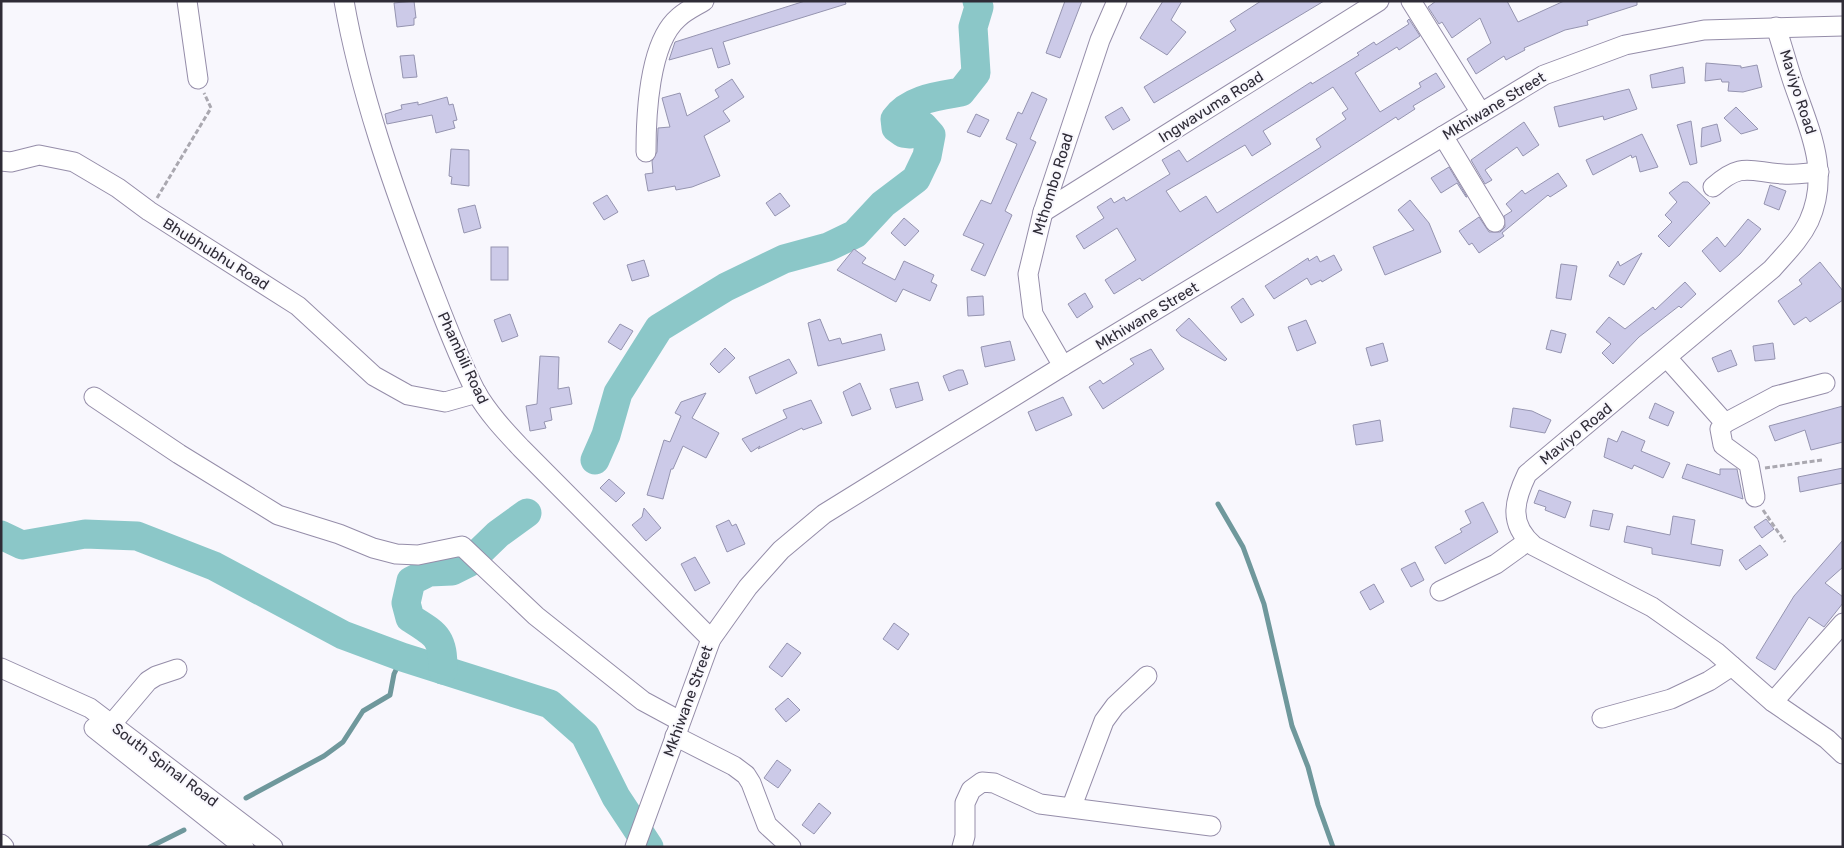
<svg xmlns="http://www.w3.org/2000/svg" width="1844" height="848" viewBox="0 0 1844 848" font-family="Rubik,sans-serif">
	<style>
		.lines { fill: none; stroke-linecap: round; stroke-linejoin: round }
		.stream { stroke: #6f989c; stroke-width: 5 }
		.river { stroke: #8bc7c8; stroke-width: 29 }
		.building { fill: #cccae8; stroke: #9594b0; fill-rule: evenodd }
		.minor-casing { stroke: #958da9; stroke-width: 21 }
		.path { stroke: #aaa8b0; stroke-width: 3; stroke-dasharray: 5 2.5; stroke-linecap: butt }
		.minor { stroke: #fff; stroke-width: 19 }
		.labels { text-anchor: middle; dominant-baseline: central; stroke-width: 4; stroke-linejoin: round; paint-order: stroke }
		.street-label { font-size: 15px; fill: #2f2c37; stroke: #f8f7fd }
	</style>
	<rect width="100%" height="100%" fill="#f8f7fd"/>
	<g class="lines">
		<!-- stream -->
		<g class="stream">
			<polyline points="1218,504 1243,547 1264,604 1292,726 1308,767 1318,805 1333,847"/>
			<polyline points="246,798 324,756 343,742 363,711 390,695 394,674 402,657"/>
			<polyline points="150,847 184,830"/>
		</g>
		<!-- river -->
		<g class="river">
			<path d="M595 460 606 435 618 393 659 328 726 287 784 259 828 247 855 234 883 204 916 179 927 156 931 135 923 126 911 134 903 133 896 128 895 119C909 99 938 96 961 92L976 73 973 27 979 7 977 1"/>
			<polyline points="1,535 22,545 85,534 137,536 214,566 343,635 402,657 550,704 585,735 616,797 649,847"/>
			<path d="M443 670C443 637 437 635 410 618L406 603 411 581 429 572 452 571 468 563 498 534 527 513"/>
		</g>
	</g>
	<!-- building -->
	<g class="building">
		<polygon points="414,1 416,18 414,18 414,25 397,27 394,3"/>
		<polygon points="805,1 845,1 846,4 723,42 730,64 718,68 712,48 669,60 675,42"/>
		<polygon points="1065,1 1082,1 1060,58 1046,53"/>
		<polygon points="1163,1 1182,1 1171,20 1186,32 1167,55 1140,38"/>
		<polygon points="1261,1 1324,1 1154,103 1144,87 1236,30 1230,21"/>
		<polygon points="1436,1 1507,1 1518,22 1564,1 1637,1 1637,5 1587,21 1588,25 1565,30 1524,48 1525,50 1506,60 1504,56 1476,74 1467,59 1491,43 1480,18 1452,38 1442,22 1439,24 1428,7"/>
		<path d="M1409 19 1420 36 1399 50 1397 47 1355 73 1380 112 1421 87 1419 83 1436 73 1445 87 1413 106 1415 109 1398 120 1396 117 1142 281 1140 278 1114 294 1105 280 1136 260 1117 228 1084 249 1076 236 1104 218 1097 207 1111 198 1114 203 1124 197 1126 201 1170 174 1162 160 1179 150 1187 162 1311 82 1312 84 1359 55 1357 53 1374 42 1376 45 1409 24 1407 21ZM1333 87 1348 109 1342 113 1346 119 1316 139 1321 147 1217 213 1206 196 1180 212 1166 191 1245 145 1252 156 1271 144 1263 131Z"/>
		<polygon points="414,55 417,77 403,78 400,56"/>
		<polygon points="1706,63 1741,66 1741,68 1757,65 1762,87 1743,92 1728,91 1729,82 1722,82 1721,79 1705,81"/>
		<polygon points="1683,67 1685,83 1652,88 1650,75"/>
		<polygon points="732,79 744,97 723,111 730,121 704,136 720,176 692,187 676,190 675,186 648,191 645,174 653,173 652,161 657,152 658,128 670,127 662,98 680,93 687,116 719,97 715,90"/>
		<polygon points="1629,89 1637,109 1604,120 1603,116 1559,127 1554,107"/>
		<polygon points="1032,92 1047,99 1030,139 1036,142 1005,211 1012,215 985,276 971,270 984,244 963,235 981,200 991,204 1017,144 1006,139 1018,112 1022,114"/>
		<polygon points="447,97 449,105 453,104 457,120 453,121 455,128 436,133 432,115 387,124 385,114 402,109 401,105 418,102 418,105"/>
		<polygon points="1122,107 1130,120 1113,130 1105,117"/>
		<polygon points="1736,107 1758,129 1741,134 1724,118"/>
		<polygon points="976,114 989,120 980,137 967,132"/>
		<polygon points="1691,121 1697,163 1690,165 1677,125"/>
		<polygon points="1524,122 1539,145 1523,156 1517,147 1485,170 1492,180 1485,184 1471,160"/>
		<polygon points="1717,124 1721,141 1701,147 1702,128"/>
		<polygon points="1642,134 1658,167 1640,172 1636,156 1632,158 1631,155 1593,175 1586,160"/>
		<polygon points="451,149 469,150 469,186 451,184 452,177 449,176"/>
		<polygon points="1449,167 1467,197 1466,197 1457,183 1441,193 1431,178"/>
		<polygon points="1558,173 1567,186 1550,197 1548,195 1502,233 1504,236 1479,253 1472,243 1469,245 1459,231 1479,217 1489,232 1500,232 1505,227 1504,216 1512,211 1506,204 1522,190 1525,194"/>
		<polygon points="1683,182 1688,182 1710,203 1669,247 1658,236 1672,222 1665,215 1677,202 1669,193"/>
		<polygon points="1770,185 1786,191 1779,210 1764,204"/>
		<polygon points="780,193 790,206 775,216 766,203"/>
		<polygon points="607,195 618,212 604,220 593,203"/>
		<polygon points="1410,200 1429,223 1441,252 1385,275 1373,247 1414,230 1398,210"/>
		<polygon points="475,205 481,228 464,233 458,209"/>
		<polygon points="904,218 919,231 905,246 891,233"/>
		<polygon points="1748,219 1761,229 1740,254 1720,272 1702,251 1717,237 1725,247"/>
		<rect x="491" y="247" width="17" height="33"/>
		<polygon points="854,249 866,258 862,263 895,280 904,261 934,275 931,282 937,285 930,301 903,289 896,302 837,270"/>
		<polygon points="1642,253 1624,285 1609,276 1618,261 1620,266"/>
		<polygon points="1334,255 1342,270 1322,282 1321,280 1311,285 1307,278 1274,299 1265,286 1308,258 1309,261 1317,256 1320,262"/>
		<polygon points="644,260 649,276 632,281 627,265"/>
		<polygon points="1820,262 1843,291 1843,300 1810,322 1806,317 1794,325 1778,301 1802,284 1799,280"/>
		<polygon points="1561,264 1577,266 1571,300 1556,298"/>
		<polygon points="1685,282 1696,294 1681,308 1679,306 1639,337 1613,364 1602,353 1611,344 1596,332 1609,317 1625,329 1653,307 1655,310"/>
		<polygon points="1085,293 1093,307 1077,318 1068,304"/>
		<polygon points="983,296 984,315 968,316 967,297"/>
		<polygon points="1243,298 1254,315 1241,323 1231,307"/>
		<polygon points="510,314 518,336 502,342 494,320"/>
		<polygon points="1189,318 1227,359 1225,361 1181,336 1176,330"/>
		<polygon points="820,319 829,341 840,338 842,344 881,334 885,350 818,366 808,323"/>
		<polygon points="1306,320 1316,343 1297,351 1288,327"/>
		<polygon points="620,324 633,331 621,350 608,342"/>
		<polygon points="1551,330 1566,334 1561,353 1546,349"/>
		<polygon points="1010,341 1015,360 985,367 981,347"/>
		<polygon points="1383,343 1388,361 1371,366 1366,348"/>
		<polygon points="1773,343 1775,359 1755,361 1753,346"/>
		<polygon points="725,348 735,358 719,373 710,364"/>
		<polygon points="1151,349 1164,369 1103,409 1089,387 1100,380 1103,384 1134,364 1130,359"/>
		<polygon points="1731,350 1737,365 1718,372 1712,358"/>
		<polygon points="540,356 559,357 558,389 569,387 572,404 550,408 552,420 544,422 546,428 530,431 526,406 537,404"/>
		<polygon points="789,359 797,373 756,394 749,377"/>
		<polygon points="958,370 963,370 968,384 949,391 943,376"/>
		<polygon points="918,382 923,400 896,408 890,389"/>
		<polygon points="860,383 871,409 852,416 843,392"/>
		<polygon points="706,393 692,418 719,433 706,458 683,446 673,469 671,469 663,499 647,495 664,440 670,442 681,416 675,413 681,402"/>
		<polygon points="1063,397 1072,415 1036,431 1028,412"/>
		<polygon points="811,400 822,423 803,430 802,428 758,449 760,446 751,452 742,439 787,418 783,410"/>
		<polygon points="1655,403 1674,412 1668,426 1649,418"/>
		<polygon points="1843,406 1843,442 1811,450 1805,430 1775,441 1769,426"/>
		<polygon points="1513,408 1532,411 1551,420 1545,433 1510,427"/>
		<polygon points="1380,420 1383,441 1356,445 1353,425"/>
		<polygon points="1622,431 1645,441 1641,451 1670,463 1663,478 1634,465 1632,469 1604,457 1608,438 1617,442"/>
		<polygon points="1687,464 1720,475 1720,469 1737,469 1743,499 1682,478"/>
		<polygon points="1843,468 1843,483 1800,492 1798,477"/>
		<polygon points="609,479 625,493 616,502 600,488"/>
		<polygon points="1539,490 1571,502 1565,518 1545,510 1546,507 1534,503"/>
		<polygon points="1483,502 1498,532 1445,564 1435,547 1462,532 1460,529 1471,523 1465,511"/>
		<polygon points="644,508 661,528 646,541 632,525 642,517"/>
		<polygon points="1593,510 1613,514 1609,530 1590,526"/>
		<polygon points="1673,516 1695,520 1691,544 1723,550 1720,566 1652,554 1652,548 1624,542 1627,526 1670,535"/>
		<polygon points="1766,519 1774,529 1762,538 1754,527"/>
		<polygon points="729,520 732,526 736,524 745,544 727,552 716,526"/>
		<polygon points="1843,540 1843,567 1825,583 1843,597 1843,603 1824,627 1809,617 1775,670 1756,658 1794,596"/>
		<polygon points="1760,545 1768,555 1746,570 1739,560"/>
		<polygon points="695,557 710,583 695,591 681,564"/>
		<polygon points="1415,562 1424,580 1411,587 1401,569"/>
		<polygon points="1374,584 1384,602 1370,610 1360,592"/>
		<polygon points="894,623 909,634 898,650 883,639"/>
		<polygon points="787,643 801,653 782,677 769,667"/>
		<polygon points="788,698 800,710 786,722 775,709"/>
		<polygon points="777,760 791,770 778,788 764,778"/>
		<polygon points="819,803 831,813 814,834 802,825"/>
	</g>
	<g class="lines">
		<defs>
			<g id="minor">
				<polyline points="187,1 198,79"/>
				<path d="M344 1C360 92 392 183 425 270 441 311 456 353 476 392 488 413 505 431 521 448L711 639"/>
				<polyline points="1411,1 1481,113"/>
				<path d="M1776 27C1782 45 1787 64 1793 82 1809 129 1831 172 1809 221 1800 240 1785 254 1772 269L1527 474C1514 501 1508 524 1534 546L1652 607 1716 652 1773 702 1827 739 1843 754"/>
				<polyline points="1443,136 1495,222"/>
				<path d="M646 152C646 116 649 43 678 18 685 11 696 6 704 1"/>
				<polyline points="1,161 11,162 39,155 74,162 118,188 149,211 298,306 374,376 408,395 445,402 477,393"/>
				<path d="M1713 187C1742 161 1750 172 1783 174 1795 175 1807 173 1819 172"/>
				<polyline points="1043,212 1379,1"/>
				<polyline points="1668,359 1725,423 1720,429 1723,445 1749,464 1755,497"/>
				<polyline points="1063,366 1033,314 1028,274 1043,212 1100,40 1117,1"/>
				<polyline points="94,397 179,454 278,515 339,534 373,548 396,554 418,555 462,546 536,616 643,701 680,721"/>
				<polyline points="1725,423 1776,396 1825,383"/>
				<polyline points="1440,591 1496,564 1528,541"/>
				<polyline points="1,668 90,708 273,847"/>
				<polyline points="1773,702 1843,623"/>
				<polyline points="1602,718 1671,699 1709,681 1732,666"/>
				<polyline points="94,728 244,847"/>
				<polyline points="104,733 148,681 156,676 177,669"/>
				<polyline points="675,736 734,766 746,775 751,783 767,825 791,847"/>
				<polyline points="1072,806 1104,721 1115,706 1147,676"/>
				<polyline points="1,844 4,847"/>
				<polyline points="635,847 711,639 748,587 781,550 824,514 1063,366 1544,75 1625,45 1704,30 1843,26"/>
				<polyline points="962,847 965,836 965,803 971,790 982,782 994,783 1040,804 1211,826"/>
			</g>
		</defs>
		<!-- minor casing -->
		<use href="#minor" class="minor-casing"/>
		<!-- path -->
		<g class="path">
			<polyline points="157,198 211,108 204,93"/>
			<polyline points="1765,468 1822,460"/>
			<polyline points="1763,510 1785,542"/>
		</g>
		<!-- minor -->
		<use href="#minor" class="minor"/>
	</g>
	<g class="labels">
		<!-- street labels -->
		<g class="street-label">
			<text transform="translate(1798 92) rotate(72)">Maviyo Road</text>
			<text transform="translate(1494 106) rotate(-31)">Mkhiwane Street</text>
			<text transform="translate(1211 107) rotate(-32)">Ingwavuma Road</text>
			<text transform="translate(1053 184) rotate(-73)">Mthombo Road</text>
			<text transform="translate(216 254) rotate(32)">Bhubhubhu Road</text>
			<text transform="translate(1147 316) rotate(-31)">Mkhiwane Street</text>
			<text transform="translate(463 358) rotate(65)">Phambili Road</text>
			<text transform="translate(1576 434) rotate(-39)">Maviyo Road</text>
			<text transform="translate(688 701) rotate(-70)">Mkhiwane Street</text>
			<text transform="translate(165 765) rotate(37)">South Spinal Road</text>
		</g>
	</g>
	<!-- border -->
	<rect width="1844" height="848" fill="none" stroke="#2f2c37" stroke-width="5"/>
</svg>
